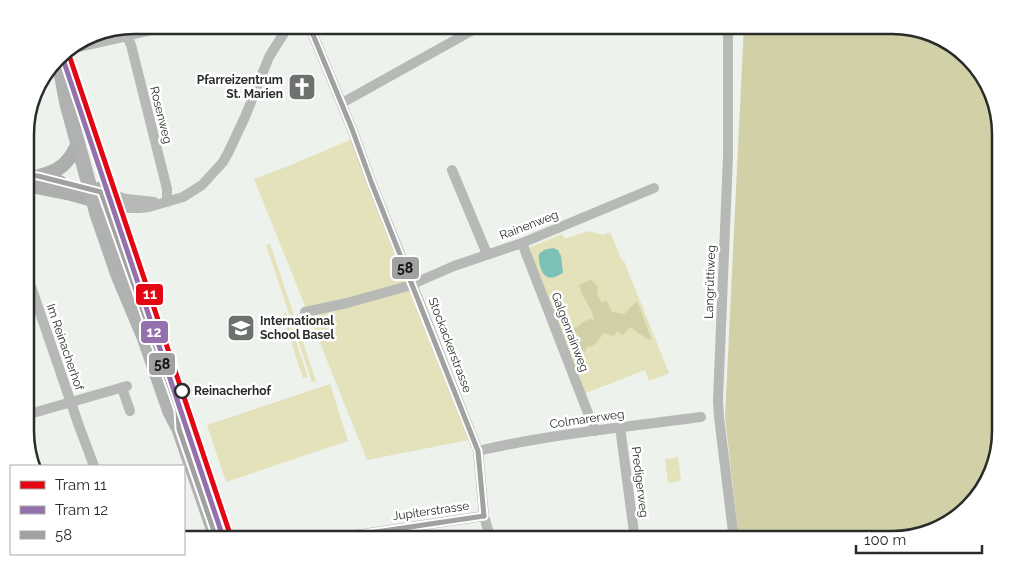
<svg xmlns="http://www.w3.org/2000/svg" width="1026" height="565" font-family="Raleway,sans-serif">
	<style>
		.green { fill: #e4e2ba }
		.forest { fill: #d2d0a6 }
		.water { fill: #7bc1b7 }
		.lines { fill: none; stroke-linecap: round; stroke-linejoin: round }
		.street { stroke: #b7b9b7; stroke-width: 10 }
		.secondary { stroke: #acafac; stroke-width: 14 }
		.primary { stroke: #afb2b0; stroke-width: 15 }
		.bus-1-casing { stroke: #fff; stroke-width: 9 }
		.bus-1 { stroke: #a1a1a1; stroke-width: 5 }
		.tram-1-casing { stroke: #fff; stroke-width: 9 }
		.tram-2-casing { stroke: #fff; stroke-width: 9 }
		.tram-1 { stroke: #e30613; stroke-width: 5 }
		.tram-2 { stroke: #9471ad; stroke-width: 5 }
		.stop-dot { fill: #fff; stroke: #292d29; stroke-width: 2.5 }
		.labels { text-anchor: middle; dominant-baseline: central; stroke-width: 5; stroke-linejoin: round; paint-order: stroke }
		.poi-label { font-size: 12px; font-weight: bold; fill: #292d29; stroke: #fff; text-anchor: end }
		.street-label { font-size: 12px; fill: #292d29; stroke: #fff }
		.stop-label { font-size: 12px; font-weight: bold; fill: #292d29; stroke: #fff; text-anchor: start }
		.rim { fill: none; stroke: #292d29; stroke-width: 2.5 }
		.line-badge { stroke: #fff; stroke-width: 2 }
		.badge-label { font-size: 14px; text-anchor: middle; font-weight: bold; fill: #fff }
		.pale-badge-label { font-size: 14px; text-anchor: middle; font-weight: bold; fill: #111 }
	</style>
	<rect width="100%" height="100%" fill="#edf2ed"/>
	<!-- green -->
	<g class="green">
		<polygon points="352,139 372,197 469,440 367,460 254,179 291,165"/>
		<polygon points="587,231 603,235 610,232 622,261 624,261 669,373 649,381 645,370 583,394 526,249 562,234 565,239"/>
		<polygon points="270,244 316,381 312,382 266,245"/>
		<polygon points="286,313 308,377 303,378 282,315"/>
		<polygon points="330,384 348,441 226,482 207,425"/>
		<polygon points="678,457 681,481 668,483 665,459"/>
	</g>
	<!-- forest -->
	<g class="forest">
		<polygon points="744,25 893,25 947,39 983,73 1001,126 1001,439 987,486 953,522 900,540 739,540 725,417"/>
		<path d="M591 279 598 287 597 295 602 302 607 301 612 312 624 314 637 301 652 340 647 339 630 327 623 335 617 331 614 336 604 333 594 345 587 347 585 352 582 351 575 355C564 344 552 313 551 298L557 296 559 300 561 313 569 330 579 326 583 322 590 319 594 320 592 312 583 296 579 285Z"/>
	</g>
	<!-- water -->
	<path class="water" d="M553 248 558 250 561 256 563 273C560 274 558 276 555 277 542 282 538 263 539 254L544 250Z"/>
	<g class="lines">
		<!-- street -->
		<g class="street">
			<polyline points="309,25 352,129 372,184 423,311 478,451 484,516 491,540"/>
			<polyline points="728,25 728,156 718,400 719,417 734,540"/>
			<polyline points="127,36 156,29 159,25"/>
			<polyline points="74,44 78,47 127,36 131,45 167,189 167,202"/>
			<polyline points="342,103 482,25"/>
			<polyline points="452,170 487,254"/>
			<polyline points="101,192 127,199 154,202"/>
			<polyline points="104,203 126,208 140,208 149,207 183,197 202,185 223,162 228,153 245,117 269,57 289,25"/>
			<polyline points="522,243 595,431"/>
			<polyline points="26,272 79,426 94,466"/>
			<polyline points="305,312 347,303 408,286 454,266 522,243 654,188"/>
			<polyline points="122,388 130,411"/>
			<polyline points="26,415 127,386"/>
			<polyline points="620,427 635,540"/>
			<path d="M478 451C551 434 626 427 701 417"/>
			<polyline points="322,540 484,516"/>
		</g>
		<!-- secondary -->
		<g class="secondary">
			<polyline points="26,175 60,182"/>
			<path d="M39 176C60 171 69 163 78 143"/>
			<polyline points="26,185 71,194 93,200"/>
		</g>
		<!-- primary -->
		<g class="primary">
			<polyline points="60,68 67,104 97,214 118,275 144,337 170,412 179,429 217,540"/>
			<polyline points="100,189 136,292"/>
		</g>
		<defs>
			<g id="bus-1">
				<polyline points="309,25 352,129 372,184 478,451 484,516"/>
				<polyline points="26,175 38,176 101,192 178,410 179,429 217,540"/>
				<polyline points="322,540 484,516"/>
			</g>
		</defs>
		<!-- bus-1 casing -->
		<use href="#bus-1" class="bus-1-casing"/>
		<!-- bus-1 -->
		<use href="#bus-1" class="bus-1"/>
		<defs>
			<polyline id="tram-1" points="67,49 232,540"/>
			<polyline id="tram-2" points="61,53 224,540"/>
		</defs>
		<!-- tram-1 casing -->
		<use href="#tram-1" class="tram-1-casing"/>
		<!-- tram-2 casing -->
		<use href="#tram-2" class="tram-2-casing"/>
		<!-- tram-1 -->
		<use href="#tram-1" class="tram-1"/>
		<!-- tram-2 -->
		<use href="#tram-2" class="tram-2"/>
	</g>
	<!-- icons -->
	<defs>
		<symbol id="church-square" viewBox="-11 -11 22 22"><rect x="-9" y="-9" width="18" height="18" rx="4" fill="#6e726e" stroke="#fff"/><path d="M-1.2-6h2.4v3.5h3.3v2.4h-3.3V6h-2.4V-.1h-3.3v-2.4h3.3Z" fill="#fff"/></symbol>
		<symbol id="school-square" viewBox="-11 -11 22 22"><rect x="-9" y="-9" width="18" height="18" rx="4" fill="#6e726e" stroke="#fff"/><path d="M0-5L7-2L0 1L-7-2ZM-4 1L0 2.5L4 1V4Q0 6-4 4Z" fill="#fff"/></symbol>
	</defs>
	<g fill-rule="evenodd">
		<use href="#church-square" x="286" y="71" width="32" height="32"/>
		<use href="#school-square" x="225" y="312" width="32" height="32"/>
	</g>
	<!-- markers -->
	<circle class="stop-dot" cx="182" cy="391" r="7"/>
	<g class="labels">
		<!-- poi labels -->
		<g class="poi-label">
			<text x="283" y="80">Pfarreizentrum<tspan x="283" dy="14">St. Marien</tspan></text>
			<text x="260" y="321" text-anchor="start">International<tspan x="260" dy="14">School Basel</tspan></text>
		</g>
		<!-- street labels -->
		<g class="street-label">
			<text transform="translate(161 115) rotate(76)">Rosenweg</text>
			<text transform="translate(529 225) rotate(-21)">Rainenweg</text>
			<text transform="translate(710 282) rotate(-88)">Langrüttiweg</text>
			<text transform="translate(570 332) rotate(69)">Galgenrainweg</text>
			<text transform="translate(450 345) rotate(69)">Stockackerstrasse</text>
			<text transform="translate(65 347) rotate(71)">Im Reinacherhof</text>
			<text transform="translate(587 419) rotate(-8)">Colmarerweg</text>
			<text transform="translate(640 482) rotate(83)">Predigerweg</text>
			<text transform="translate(431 511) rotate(-8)">Jupiterstrasse</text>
		</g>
		<!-- stop labels -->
		<g class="stop-label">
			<text x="194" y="391">Reinacherhof</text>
		</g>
	</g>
	<!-- crop -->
	<path d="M0 0H1026V565H0ZM134 34H892A100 100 0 0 1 992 134V431A100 100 0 0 1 892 531H134A100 100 0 0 1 34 431V134A100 100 0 0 1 134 34Z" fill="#fff" fill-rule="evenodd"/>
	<path class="rim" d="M134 34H892A100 100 0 0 1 992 134V431A100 100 0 0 1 892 531H134A100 100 0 0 1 34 431V134A100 100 0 0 1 134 34Z"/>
	<g class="line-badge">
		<rect x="391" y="256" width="29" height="24" rx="5" fill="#a1a1a1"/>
		<rect x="135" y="283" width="29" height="23" rx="5" fill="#e30613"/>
		<rect x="140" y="320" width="29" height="24" rx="5" fill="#9471ad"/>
		<rect x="148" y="352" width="28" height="24" rx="5" fill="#a1a1a1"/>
	</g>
	<g class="badge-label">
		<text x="150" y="299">11</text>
		<text x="154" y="337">12</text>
	</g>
	<g class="pale-badge-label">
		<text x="405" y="273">58</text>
		<text x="162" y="369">58</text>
	</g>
	<!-- legend -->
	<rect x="10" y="465" width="175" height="90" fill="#ffffff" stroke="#a9aba9"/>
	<rect x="20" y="481" width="25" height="8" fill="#e30613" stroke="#a9aba9"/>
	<text x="55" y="490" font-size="15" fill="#292d29">Tram 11</text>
	<rect x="20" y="506" width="25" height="8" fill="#9471ad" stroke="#a9aba9"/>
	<text x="55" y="515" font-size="15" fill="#292d29">Tram 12</text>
	<rect x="20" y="531" width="25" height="8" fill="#a1a1a1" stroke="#a9aba9"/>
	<text x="55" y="540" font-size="15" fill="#292d29">58</text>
	<!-- scale -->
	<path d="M856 545v8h126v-8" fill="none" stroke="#292d29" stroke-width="2.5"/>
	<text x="864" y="545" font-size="15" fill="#292d29" stroke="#ffffff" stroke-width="4" paint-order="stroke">100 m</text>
</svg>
